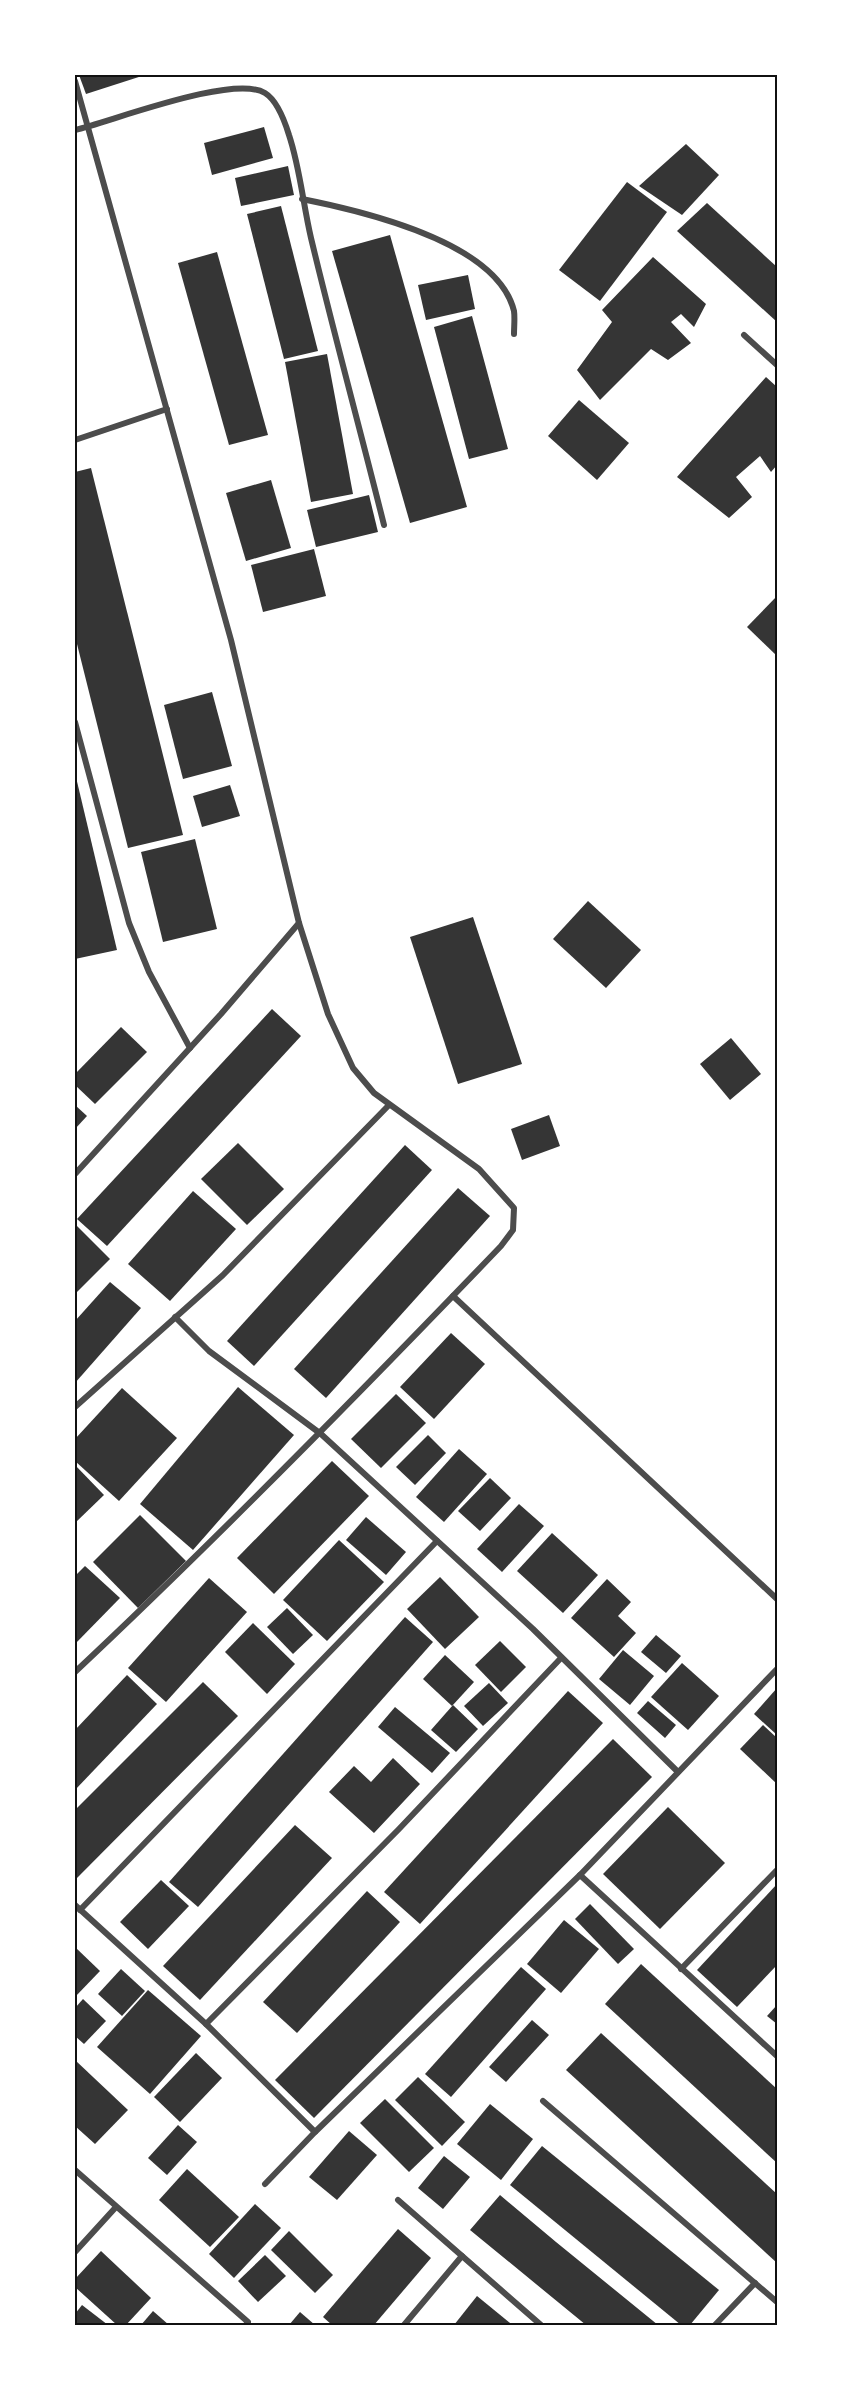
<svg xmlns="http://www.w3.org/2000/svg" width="852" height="2400" font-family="Roboto,sans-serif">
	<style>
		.building { fill: #353535 }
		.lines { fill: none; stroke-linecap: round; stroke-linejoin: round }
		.minor { stroke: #4c4c4c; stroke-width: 6 }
		.neatline { fill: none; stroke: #111; stroke-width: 2 }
	</style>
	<rect width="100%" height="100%" fill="#fff"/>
	<!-- building -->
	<g class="building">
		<polygon points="79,75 145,75 86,94"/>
		<polygon points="264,127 273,158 212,175 204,143"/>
		<polygon points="686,144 719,175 682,215 639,186"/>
		<polygon points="288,166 294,195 241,206 235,178"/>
		<polygon points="627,182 667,212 600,301 559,270"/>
		<polygon points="707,203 777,267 777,322 677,231"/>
		<polygon points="281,206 318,351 284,359 247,214"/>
		<polygon points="390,235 467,507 410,523 332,251"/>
		<polygon points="217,252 268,435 229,445 178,263"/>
		<polygon points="653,257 706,304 694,327 681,314 671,322 691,343 668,360 651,349 600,400 577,370 612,322 602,310"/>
		<polygon points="468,275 475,309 426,320 418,285"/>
		<polygon points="472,316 508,449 469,459 434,327"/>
		<polygon points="327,354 353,494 311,502 285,362"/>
		<polygon points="766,377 777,387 777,465 771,472 760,456 736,477 752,497 729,518 677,477"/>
		<polygon points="579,400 629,443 597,480 548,436"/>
		<polygon points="91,468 183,835 128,848 75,636 75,472"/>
		<polygon points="271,480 291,548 246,561 226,493"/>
		<polygon points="369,495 378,532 316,547 307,510"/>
		<polygon points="314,549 326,596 263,612 251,565"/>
		<polygon points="777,596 777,656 747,627"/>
		<polygon points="212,692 232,766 183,779 164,705"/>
		<polygon points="75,773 117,950 75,959"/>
		<polygon points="230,785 240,816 202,827 193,796"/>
		<polygon points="195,839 217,929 163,942 141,852"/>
		<polygon points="588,901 641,950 606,988 553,939"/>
		<polygon points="473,917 522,1064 458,1084 410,937"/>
		<polygon points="272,1009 301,1036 107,1246 77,1219"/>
		<polygon points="121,1027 147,1052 95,1104 75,1085 75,1074"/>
		<polygon points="731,1038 761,1074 730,1100 700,1064"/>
		<polygon points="75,1105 87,1116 75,1129"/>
		<polygon points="549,1115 560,1146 522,1160 511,1129"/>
		<polygon points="238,1143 284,1189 247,1225 201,1179"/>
		<polygon points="405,1145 432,1170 254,1366 227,1341"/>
		<polygon points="458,1188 490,1216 326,1398 294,1369"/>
		<polygon points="193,1191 236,1229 170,1301 128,1264"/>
		<polygon points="75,1224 110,1259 75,1294"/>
		<polygon points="110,1282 141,1308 75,1383 75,1321"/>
		<polygon points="451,1333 485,1364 434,1419 400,1387"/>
		<polygon points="238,1387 294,1435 193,1550 140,1504"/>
		<polygon points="122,1388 177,1438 119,1501 75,1461 75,1439"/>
		<polygon points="396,1394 426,1423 381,1468 351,1439"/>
		<polygon points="428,1435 446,1453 415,1485 396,1467"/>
		<polygon points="459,1449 487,1474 444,1522 416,1497"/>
		<polygon points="332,1461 369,1496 274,1594 237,1558"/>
		<polygon points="75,1465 104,1495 75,1523"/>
		<polygon points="490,1478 511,1498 480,1531 458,1511"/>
		<polygon points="519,1504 544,1526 502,1572 477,1549"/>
		<polygon points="140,1515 186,1561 138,1608 93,1562"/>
		<polygon points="366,1517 406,1552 386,1575 346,1540"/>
		<polygon points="552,1533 598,1575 563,1613 517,1571"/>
		<polygon points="339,1540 384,1582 327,1641 283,1600"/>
		<polygon points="85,1566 120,1598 75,1644 75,1576"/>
		<polygon points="440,1577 479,1617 445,1649 407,1609"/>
		<polygon points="209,1578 247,1612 166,1702 128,1668"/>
		<polygon points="607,1579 631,1602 618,1616 636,1633 614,1657 571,1618"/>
		<polygon points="287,1608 313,1635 293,1654 267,1627"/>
		<polygon points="405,1617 433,1642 198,1907 169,1882"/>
		<polygon points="253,1623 295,1664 267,1694 225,1652"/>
		<polygon points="656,1635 681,1656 666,1673 641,1652"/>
		<polygon points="500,1641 526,1667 501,1692 475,1665"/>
		<polygon points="623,1650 654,1676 630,1705 599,1679"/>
		<polygon points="445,1655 474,1682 452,1706 423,1679"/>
		<polygon points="682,1663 719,1696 688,1730 651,1697"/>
		<polygon points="127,1675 157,1704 75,1790 75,1730"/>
		<polygon points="203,1682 238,1716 75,1880 75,1810"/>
		<polygon points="489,1683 508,1703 483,1726 464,1706"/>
		<polygon points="777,1688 777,1735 754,1714"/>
		<polygon points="568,1691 603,1723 420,1924 384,1892"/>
		<polygon points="648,1701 676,1725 665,1738 637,1713"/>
		<polygon points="453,1705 478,1729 456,1752 431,1730"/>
		<polygon points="395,1707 450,1753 432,1773 378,1727"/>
		<polygon points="763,1725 777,1738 777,1784 740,1749"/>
		<polygon points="613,1739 652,1777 314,2118 275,2080"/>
		<polygon points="393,1758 420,1784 374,1833 329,1792 354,1766 371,1782"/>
		<polygon points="668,1807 725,1863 660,1929 603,1874"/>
		<polygon points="295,1825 332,1858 200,2000 163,1966"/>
		<polygon points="161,1880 189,1906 148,1949 120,1922"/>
		<polygon points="777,1884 777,1965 737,2007 697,1970"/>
		<polygon points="367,1891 400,1922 297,2033 263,2002"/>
		<polygon points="590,1904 634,1949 618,1964 575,1919"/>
		<polygon points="564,1920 599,1949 561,1993 527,1964"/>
		<polygon points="75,1947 100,1971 75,1997"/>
		<polygon points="641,1964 777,2089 777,2163 605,2004"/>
		<polygon points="521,1967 546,1989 451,2097 425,2074"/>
		<polygon points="121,1969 145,1991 122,2016 98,1994"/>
		<polygon points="148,1990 201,2036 150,2094 97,2047"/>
		<polygon points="83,1999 106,2021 84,2044 75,2036 75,2008"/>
		<polygon points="777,2005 777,2024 767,2016"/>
		<polygon points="532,2020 549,2035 506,2082 489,2067"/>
		<polygon points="601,2033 777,2194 777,2263 566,2070"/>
		<polygon points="196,2053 222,2078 180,2122 154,2097"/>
		<polygon points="75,2060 128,2110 95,2144 75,2126"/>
		<polygon points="418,2077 465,2122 442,2146 395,2100"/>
		<polygon points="385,2099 434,2148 409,2172 360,2123"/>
		<polygon points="490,2104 533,2139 501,2180 457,2144"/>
		<polygon points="178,2125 197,2142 167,2175 148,2158"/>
		<polygon points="349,2131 377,2155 337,2200 309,2177"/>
		<polygon points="542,2146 719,2290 690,2325 681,2325 510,2185"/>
		<polygon points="444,2156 470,2177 443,2209 418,2188"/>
		<polygon points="187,2169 239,2217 210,2247 159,2200"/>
		<polygon points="500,2195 556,2242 658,2325 586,2325 470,2230"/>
		<polygon points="255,2204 281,2228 234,2278 209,2254"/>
		<polygon points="398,2229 431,2258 374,2325 332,2325 323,2317"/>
		<polygon points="289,2231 333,2275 315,2293 271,2250"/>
		<polygon points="101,2251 151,2298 126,2325 117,2325 75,2287 75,2279"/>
		<polygon points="265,2255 286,2276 258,2302 238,2281"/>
		<polygon points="477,2296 510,2323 508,2325 454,2325"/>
		<polygon points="82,2305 108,2325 75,2325 75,2314"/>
		<polygon points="153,2311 169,2325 141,2325"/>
		<polygon points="300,2312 315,2325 289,2325"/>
	</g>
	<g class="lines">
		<!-- minor -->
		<g class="minor">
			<path d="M75 81 231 640 299 923 328 1014 353 1068 374 1093 479 1169 514 1208 513 1230 501 1246C362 1391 222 1534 75 1672"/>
			<path d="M75 130C113 121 233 74 265 93 278 101 285 122 289 135 300 168 303 204 311 238 334 334 360 429 384 525"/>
			<path d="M302 199C362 211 497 242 514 311 515 318 514 327 514 334"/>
			<polyline points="744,335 777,365"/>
			<polyline points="75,440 167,409"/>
			<polyline points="75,722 129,923 149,972 190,1048"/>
			<polyline points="75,1174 221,1014 299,923"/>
			<polyline points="453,1296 777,1599"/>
			<polyline points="175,1317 209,1351 321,1434 533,1629 678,1772"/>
			<polyline points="75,1407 223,1275 389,1105"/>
			<polyline points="580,1875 777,2056"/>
			<polyline points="75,1905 206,2024 315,2132"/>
			<polyline points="80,1910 437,1541"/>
			<polyline points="681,1969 777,1870"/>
			<polyline points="206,2024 399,1829 561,1658"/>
			<polyline points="543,2101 777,2302"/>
			<polyline points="75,2170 248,2322 246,2325"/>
			<polyline points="265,2184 315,2132 580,1875 777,1669"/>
			<polyline points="398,2200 541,2325"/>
			<polyline points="75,2252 116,2207"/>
			<polyline points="404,2325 462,2256"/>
			<polyline points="715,2325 755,2283"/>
		</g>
	</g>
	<!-- border -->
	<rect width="852" height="2400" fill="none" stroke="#ffffff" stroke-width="153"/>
	<rect x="76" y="76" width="700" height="2248" class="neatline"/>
</svg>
